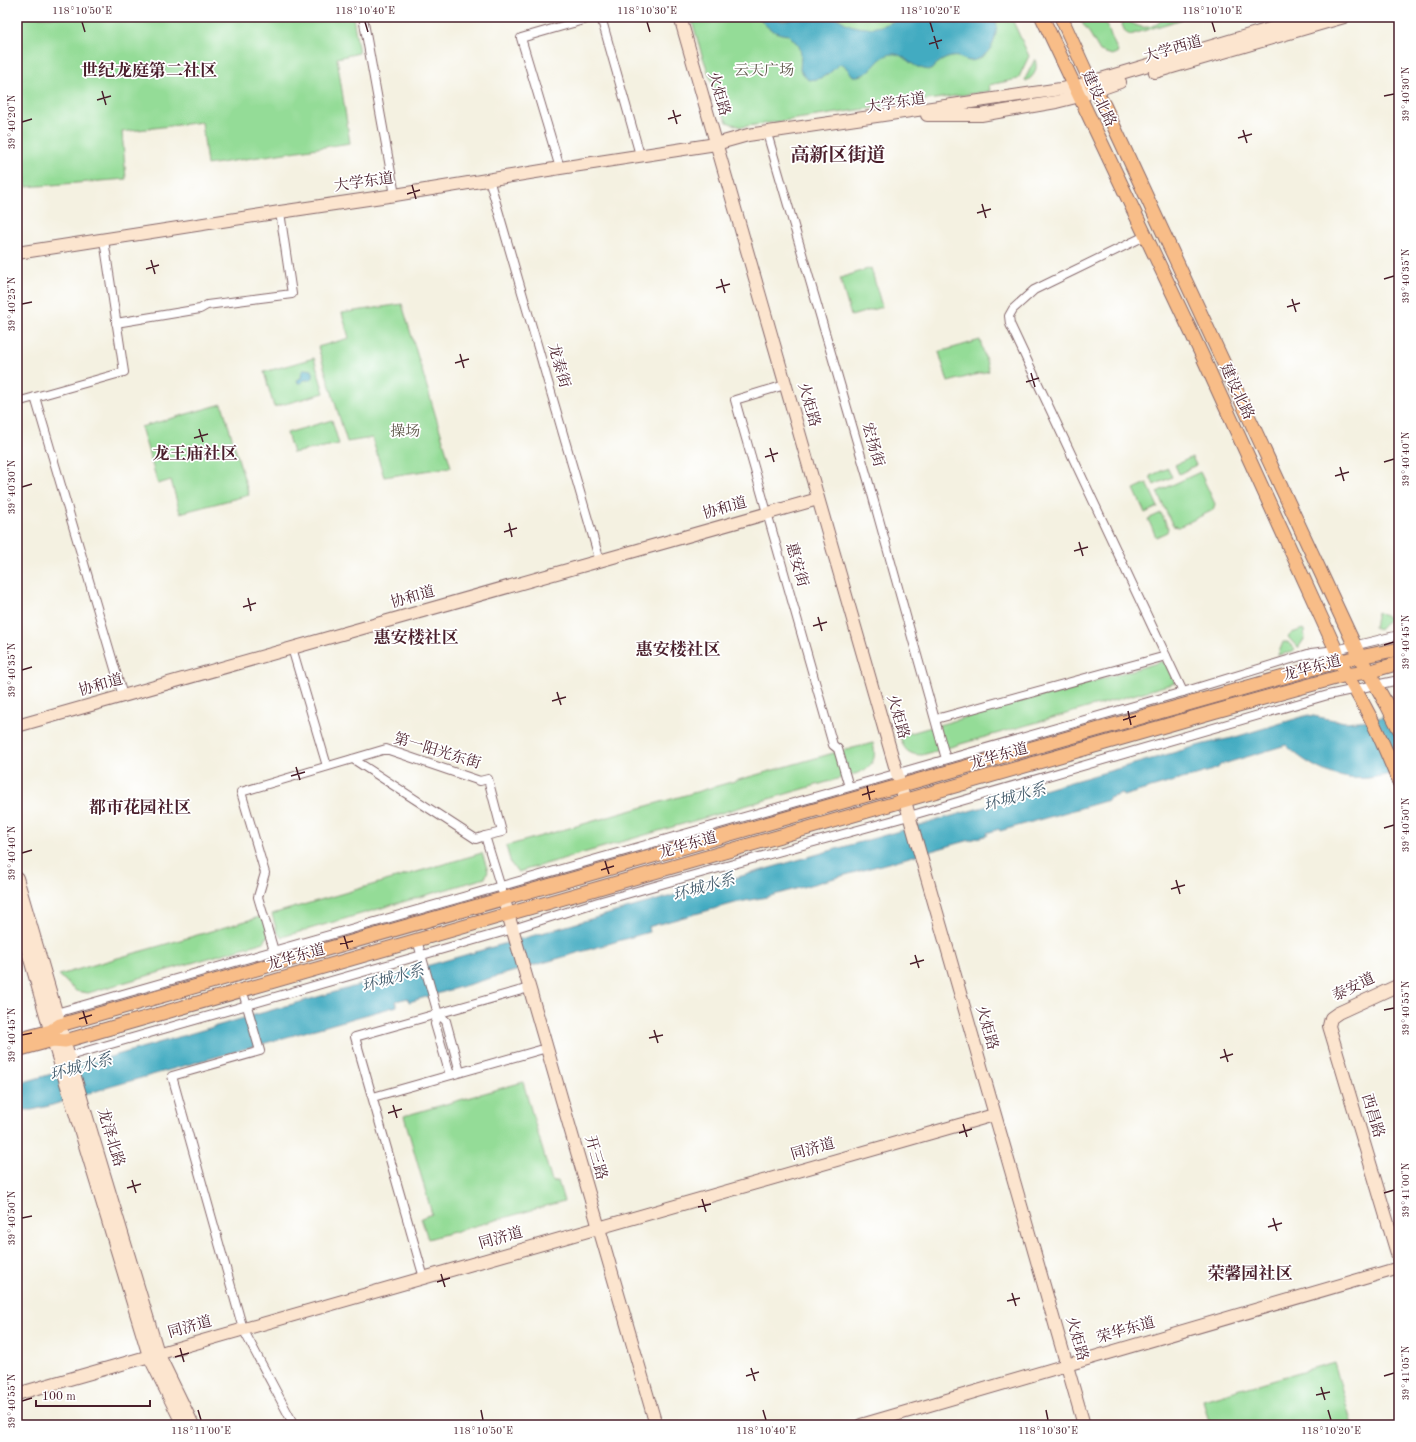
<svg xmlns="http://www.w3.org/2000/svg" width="1416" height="1442" font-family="'Old Standard TT','Noto Serif SC',serif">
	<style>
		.green { fill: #94dc97; stroke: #6f7e61 }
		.water { fill: #42abc1; stroke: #466576 }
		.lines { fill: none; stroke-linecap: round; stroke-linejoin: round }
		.street-casing { stroke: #86686b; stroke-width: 10 }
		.secondary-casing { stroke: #86686b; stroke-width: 14 }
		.primary-casing { stroke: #86686b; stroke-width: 15 }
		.street { stroke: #fff; stroke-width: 8 }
		.secondary { stroke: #fce5cf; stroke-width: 12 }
		.primary { stroke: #f8bd88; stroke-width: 13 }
		.ticks { fill: none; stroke: #4a1f2b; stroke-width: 1.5 }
		.labels { text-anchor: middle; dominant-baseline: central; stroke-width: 3.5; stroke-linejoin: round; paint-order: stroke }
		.street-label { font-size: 15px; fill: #4a1f2b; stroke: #fff }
		.park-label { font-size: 15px; fill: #60584b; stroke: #fff }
		.water-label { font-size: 16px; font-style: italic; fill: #465e6e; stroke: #fff }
		.quarter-label { font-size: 17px; font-weight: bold; fill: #4a1f2b; stroke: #fff }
		.district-label { font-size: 19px; font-weight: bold; fill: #4a1f2b; stroke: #fff }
		.neatline { fill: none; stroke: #4a1f2b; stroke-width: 1.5 }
		.ticks-label { font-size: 10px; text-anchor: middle; fill: #4a1f2b }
	</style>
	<rect width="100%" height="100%" fill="#fff"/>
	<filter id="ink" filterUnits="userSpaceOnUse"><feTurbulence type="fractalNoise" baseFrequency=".025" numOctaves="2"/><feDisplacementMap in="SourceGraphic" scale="8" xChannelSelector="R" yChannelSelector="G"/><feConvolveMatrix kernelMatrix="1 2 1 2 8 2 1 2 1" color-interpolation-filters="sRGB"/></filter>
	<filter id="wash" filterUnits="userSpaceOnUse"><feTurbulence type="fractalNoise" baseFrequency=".012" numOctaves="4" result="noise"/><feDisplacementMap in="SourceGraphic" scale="16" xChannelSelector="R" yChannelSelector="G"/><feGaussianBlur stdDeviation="0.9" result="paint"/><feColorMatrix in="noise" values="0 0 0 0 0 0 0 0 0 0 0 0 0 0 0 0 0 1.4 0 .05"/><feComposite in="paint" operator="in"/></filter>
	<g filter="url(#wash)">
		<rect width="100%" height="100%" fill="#f4f1e1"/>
		<!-- green -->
		<g class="green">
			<polygon points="17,17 353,17 359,53 337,58 350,143 207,165 202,122 122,132 126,179 26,187 24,148 17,149"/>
			<polygon points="691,17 1011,17 1029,56 1018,79 989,85 990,91 741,127 727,122 724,116 701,52"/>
			<polygon points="1078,17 1103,17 1118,52 1112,55 1100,51 1090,34"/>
			<path d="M1119 17H1125C1136 30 1154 31 1164 17H1189L1130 35 1125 32Z"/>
			<path d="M1035 59C1038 69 1035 76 1026 81L1025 79Z"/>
			<polygon points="871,268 882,307 851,316 840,278"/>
			<polygon points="402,304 451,467 384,477 372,438 347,442 318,347 349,338 342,313"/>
			<polygon points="980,340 989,371 948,382 939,352"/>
			<polygon points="314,358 324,393 274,407 264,372"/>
			<polygon points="222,404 249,495 180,513 171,480 158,484 141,427"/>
			<polygon points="332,420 339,444 293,453 287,433"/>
			<polygon points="1192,457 1196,465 1179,474 1175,465"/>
			<polygon points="1168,468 1172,477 1154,485 1150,476"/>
			<polygon points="1200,472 1215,504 1213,510 1179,527 1173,526 1157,492"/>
			<polygon points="1147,483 1158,507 1145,513 1134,489"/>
			<polygon points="1161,513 1168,528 1167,532 1156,537 1148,519"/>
			<polygon points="1377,612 1390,618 1379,630 1374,627"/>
			<polygon points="1303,629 1304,630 1305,638 1298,648 1288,637 1292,633"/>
			<polygon points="1283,642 1288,642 1295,650 1293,652 1278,655"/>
			<path d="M1164 661 1175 683 922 755C908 755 903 749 900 736Z"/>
			<path d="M873 743C877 759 873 766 858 773L518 872 511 864 506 846 837 752Z"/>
			<polygon points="482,853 488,871 485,878 282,937 277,932 272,914"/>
			<polygon points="263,916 268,935 264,942 88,993 76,991 59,975"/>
			<polygon points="523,1082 552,1182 558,1181 564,1201 428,1239 421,1218 432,1214 404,1116"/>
			<polygon points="1334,1362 1352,1425 1210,1425 1203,1400"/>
		</g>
		<!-- water -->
		<g class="water">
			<path d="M759 17H777L782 21 793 19 795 17C808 17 821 16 833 17 839 18 844 23 850 25 867 31 886 27 901 17H996C999 34 992 59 970 61 966 61 962 58 958 57 949 55 937 62 931 70 925 70 916 67 911 63 905 59 900 53 892 54 875 56 873 78 853 76L844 65 840 64 827 75 818 79 808 80 800 70 801 54 799 46 789 35C775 34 767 29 759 17Z"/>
			<path d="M306 369 312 370C314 374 314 378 310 380H304L301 383H298L297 380 301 378 302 371Z"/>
			<path d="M1399 712V772C1383 776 1366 780 1349 778 1326 775 1302 761 1286 745L1220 765 1218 768 1210 771 1123 796 1122 794 1109 798V800L1000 831 999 829 987 833 988 835 767 897 739 902 648 927 649 932 409 1002 408 998 396 1001 397 1006 109 1087 49 1106 32 1110H17V1084L237 1020 1204 744 1232 738 1308 715 1345 722 1369 720 1391 715Z"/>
		</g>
	</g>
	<g filter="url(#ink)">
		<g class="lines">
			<defs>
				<g id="street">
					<polyline points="363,17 395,195"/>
					<polyline points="572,17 573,23 594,17"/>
					<polyline points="601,17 640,155"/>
					<polyline points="769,140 868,480 946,759"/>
					<polyline points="560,168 521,38 573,23"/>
					<polyline points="489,179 600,561"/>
					<polyline points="1145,236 1034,290 1013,309 1009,316 1010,324 1183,692"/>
					<polyline points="116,323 200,309 207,305 292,294 280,212"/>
					<polyline points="785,385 735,400 833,745 838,749 849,787"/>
					<polyline points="35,397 124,372 104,240"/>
					<polyline points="17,402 35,397 123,696"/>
					<polyline points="292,648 327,766"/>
					<polyline points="936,719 1166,656"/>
					<polyline points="353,759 476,839 485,836"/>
					<polyline points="417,940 438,1014 435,1024 450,1075"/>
					<polyline points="274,951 258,897 265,873 241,792 386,749 480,781 488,779 502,832 485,836 502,891"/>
					<polyline points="242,989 260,1051 172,1076 243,1329 294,1425"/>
					<polyline points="56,1013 1183,692 1311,653 1336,650 1399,635"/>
					<polyline points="438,1014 446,1021 460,1072"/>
					<polyline points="69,1056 513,929 598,902 708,871 909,816 1328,695 1399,680"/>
					<polyline points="373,1097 547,1048"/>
					<polyline points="424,1278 355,1037 529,988"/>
				</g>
				<g id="secondary">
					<polyline points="680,17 1084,1425"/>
					<polyline points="1155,72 1344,17"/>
					<polyline points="927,115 981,115 1056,102 1080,96 1120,82"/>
					<polyline points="17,253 280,212 395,195 560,168 716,144 748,135 1074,87 1310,17"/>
					<polyline points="17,726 818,499"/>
					<polyline points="17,878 82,1101 158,1353 193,1425"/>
					<polyline points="504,900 656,1425"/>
					<polyline points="17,913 53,1040 149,1356 183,1425"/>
					<polyline points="1399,985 1338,1013 1331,1018 1329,1026 1399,1260"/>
					<polyline points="17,1394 994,1115"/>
					<polyline points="861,1425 1399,1268"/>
				</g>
				<g id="primary">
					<path d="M1042 17 1201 353 1336 650C1343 672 1356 690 1367 711 1379 733 1389 758 1399 782"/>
					<polyline points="1061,17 1091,83 1104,105 1360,657 1387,705 1399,729"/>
					<path d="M17 1040 51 1031 60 1025C487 904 913 781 1340 661L1399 649"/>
					<polyline points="17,1050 53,1040 65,1041 1213,712 1346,675 1368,672 1399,663"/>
				</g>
			</defs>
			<!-- street casing -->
			<use href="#street" class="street-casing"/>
			<!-- secondary casing -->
			<use href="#secondary" class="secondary-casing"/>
			<!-- primary casing -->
			<use href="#primary" class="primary-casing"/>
			<!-- street -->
			<use href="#street" class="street"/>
			<!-- secondary -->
			<use href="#secondary" class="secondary"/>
			<!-- primary -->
			<use href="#primary" class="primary"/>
		</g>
	</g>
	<!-- ticks -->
	<path class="ticks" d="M82 22 85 32M365 22 368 32M647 22 650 32M930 22 933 32M1212 22 1215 32M934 36 938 49M929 44 942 40M102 91 106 105M1384 96 1394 94M97 100 111 96M673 110 677 124M668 119 681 115M22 122 32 119M1243 130 1247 143M1238 138 1252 134M412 185 416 199M407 194 420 190M982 204 986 218M977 213 991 209M151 260 155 274M146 269 159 265M721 279 725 293M1384 279 1394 276M716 288 730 284M1292 299 1296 312M22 304 32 302M1287 307 1300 303M460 354 464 368M455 363 469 359M1031 373 1035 387M1026 382 1039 378M199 429 203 442M194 438 208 434M770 448 774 462M765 457 778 453M1384 462 1394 459M1340 467 1344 481M1335 476 1349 472M22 487 32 484M509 523 512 537M504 532 517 528M1079 542 1083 556M1074 551 1088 547M248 598 251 611M243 607 256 603M818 617 822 631M813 626 827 622M1384 645 1394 642M22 670 32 667M557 692 561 705M552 701 566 697M1128 711 1131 725M1123 720 1136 716M296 767 300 780M291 776 305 772M867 786 870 800M862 795 875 791M1384 828 1394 825M22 853 32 850M605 861 609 874M601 870 614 866M1176 880 1180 894M1171 889 1185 885M344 936 348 949M340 944 353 941M915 955 919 968M910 964 924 960M1384 1010 1394 1008M83 1011 87 1024M79 1019 92 1015M654 1030 658 1043M22 1035 32 1033M649 1038 663 1035M1224 1049 1228 1062M1220 1058 1233 1054M393 1105 397 1118M388 1113 402 1109M963 1124 967 1137M959 1133 972 1129M132 1180 136 1193M127 1188 141 1184M1384 1193 1394 1190M702 1199 706 1212M698 1207 711 1204M22 1218 32 1216M1273 1218 1277 1231M1268 1227 1282 1223M441 1274 445 1287M437 1282 450 1278M1012 1293 1016 1306M1007 1301 1020 1298M180 1348 184 1362M175 1357 189 1353M751 1368 755 1381M746 1376 759 1372M1384 1376 1394 1373M1321 1387 1325 1400M1316 1395 1330 1392M22 1401 32 1398M198 1410 201 1420M481 1410 483 1420M763 1410 766 1420M1046 1410 1048 1420M1328 1410 1331 1420"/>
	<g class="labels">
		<!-- street labels -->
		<g class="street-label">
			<text transform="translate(1173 50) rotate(-16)">大学西道</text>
			<text transform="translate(718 94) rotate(74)">火炬路</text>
			<text transform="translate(1098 99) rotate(65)">建设北路</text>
			<text transform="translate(896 104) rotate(-9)">大学东道</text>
			<text transform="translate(364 183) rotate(-8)">大学东道</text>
			<text transform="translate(558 366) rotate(74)">龙泰街</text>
			<text transform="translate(1236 392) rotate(65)">建设北路</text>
			<text transform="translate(808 405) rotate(74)">火炬路</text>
			<text transform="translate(872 445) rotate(74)">宏扬街</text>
			<text transform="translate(725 509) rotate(-16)">协和道</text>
			<text transform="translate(796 565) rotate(74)">惠安街</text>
			<text transform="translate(413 598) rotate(-16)">协和道</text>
			<text transform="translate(1312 669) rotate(-15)">龙华东道</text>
			<text transform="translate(101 686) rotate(-16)">协和道</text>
			<text transform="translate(897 717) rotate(74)">火炬路</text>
			<text transform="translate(437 752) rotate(17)">第一阳光东街</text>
			<text transform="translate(999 757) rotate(-16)">龙华东道</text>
			<text transform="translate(688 846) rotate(-16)">龙华东道</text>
			<text transform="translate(296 958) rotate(-16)">龙华东道</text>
			<text transform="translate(1354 988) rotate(-26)">泰安道</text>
			<text transform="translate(986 1028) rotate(74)">火炬路</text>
			<text transform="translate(1372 1116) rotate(73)">西昌路</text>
			<text transform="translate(110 1138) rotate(73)">龙泽北路</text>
			<text transform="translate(813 1150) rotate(-16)">同济道</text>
			<text transform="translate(595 1158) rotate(74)">开三路</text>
			<text transform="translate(501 1239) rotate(-16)">同济道</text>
			<text transform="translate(190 1328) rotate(-16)">同济道</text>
			<text transform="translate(1126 1331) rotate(-16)">荣华东道</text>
			<text transform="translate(1076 1339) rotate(74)">火炬路</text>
		</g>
		<!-- park labels -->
		<g class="park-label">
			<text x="764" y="71">云天广场</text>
			<text x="405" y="432">操场</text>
		</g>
		<!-- water labels -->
		<g class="water-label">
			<text transform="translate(1015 798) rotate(-16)">环城水系</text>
			<text transform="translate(704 888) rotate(-16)">环城水系</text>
			<text transform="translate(393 979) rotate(-16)">环城水系</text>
			<text transform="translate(81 1068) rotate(-15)">环城水系</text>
		</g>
		<!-- quarter labels -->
		<g class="quarter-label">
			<text x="149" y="71">世纪龙庭第二社区</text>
			<text x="195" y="454">龙王庙社区</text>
			<text x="416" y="638">惠安楼社区</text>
			<text x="678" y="650">惠安楼社区</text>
			<text x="140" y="808">都市花园社区</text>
			<text x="1250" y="1274">荣馨园社区</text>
		</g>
		<!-- district labels -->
		<g class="district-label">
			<text x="838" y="156">高新区街道</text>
		</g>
	</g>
	<!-- margin -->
	<rect width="1416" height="1442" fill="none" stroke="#fff" stroke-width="44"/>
	<!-- scale -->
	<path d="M36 1400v6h114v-6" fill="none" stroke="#4a1f2b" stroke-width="2"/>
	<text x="42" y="1400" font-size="12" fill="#4a1f2b" stroke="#ffffff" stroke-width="3" paint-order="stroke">100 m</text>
	<rect x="22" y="22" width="1372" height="1398" class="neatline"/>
	<g class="ticks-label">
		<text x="82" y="14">118°10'50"E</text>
		<text x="365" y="14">118°10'40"E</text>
		<text x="647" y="14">118°10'30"E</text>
		<text x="930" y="14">118°10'20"E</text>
		<text x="1212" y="14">118°10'10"E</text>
		<text transform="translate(1405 94) rotate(-90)" y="4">39°40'30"N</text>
		<text transform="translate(11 122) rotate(-90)" y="4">39°40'20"N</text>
		<text transform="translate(1405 276) rotate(-90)" y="4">39°40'35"N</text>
		<text transform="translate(11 304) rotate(-90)" y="4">39°40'25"N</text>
		<text transform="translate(1405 459) rotate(-90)" y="4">39°40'40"N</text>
		<text transform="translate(11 487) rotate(-90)" y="4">39°40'30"N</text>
		<text transform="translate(1405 642) rotate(-90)" y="4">39°40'45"N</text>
		<text transform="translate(11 670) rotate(-90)" y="4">39°40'35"N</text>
		<text transform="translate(1405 825) rotate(-90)" y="4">39°40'50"N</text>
		<text transform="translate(11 853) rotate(-90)" y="4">39°40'40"N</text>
		<text transform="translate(1405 1008) rotate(-90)" y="4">39°40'55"N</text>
		<text transform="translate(11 1035) rotate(-90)" y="4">39°40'45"N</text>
		<text transform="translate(1405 1190) rotate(-90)" y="4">39°41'00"N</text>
		<text transform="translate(11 1218) rotate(-90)" y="4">39°40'50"N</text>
		<text transform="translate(1405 1373) rotate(-90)" y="4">39°41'05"N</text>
		<text transform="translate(11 1401) rotate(-90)" y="4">39°40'55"N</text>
		<text x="201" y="1434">118°11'00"E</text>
		<text x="483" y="1434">118°10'50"E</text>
		<text x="766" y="1434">118°10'40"E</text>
		<text x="1048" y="1434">118°10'30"E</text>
		<text x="1331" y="1434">118°10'20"E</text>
	</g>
</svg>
